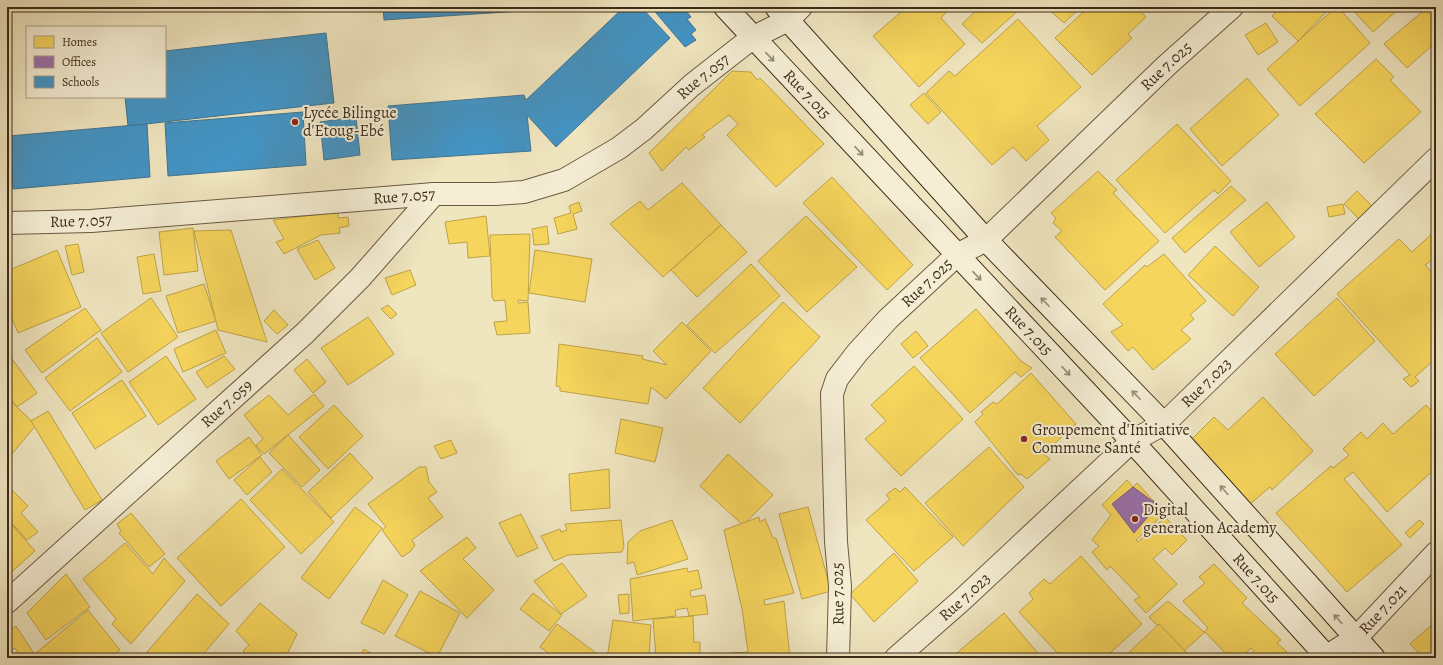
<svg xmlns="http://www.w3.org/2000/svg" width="1443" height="665" font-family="Alegreya,serif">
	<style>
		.homes { fill: #f6d55c; stroke: #bea248 }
		.offices { fill: #9970ab; stroke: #7d5b7f }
		.schools { fill: #4393c3; stroke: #417490 }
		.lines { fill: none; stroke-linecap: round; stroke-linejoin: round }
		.street-casing { stroke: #6a5a42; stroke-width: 24 }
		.secondary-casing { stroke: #3d2b19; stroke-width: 24 }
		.street { stroke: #f5eed5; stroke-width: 22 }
		.secondary { stroke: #f5eed5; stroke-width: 22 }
		.oneway { stroke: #998c77 }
		.poi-dot { fill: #8f2418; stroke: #f5eed5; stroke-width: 1.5 }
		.labels { text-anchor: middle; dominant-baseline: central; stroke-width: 4; stroke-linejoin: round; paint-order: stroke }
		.street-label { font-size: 16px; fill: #3d2b19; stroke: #f5eed5 }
		.poi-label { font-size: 16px; fill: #3d2b19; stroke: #f5eed5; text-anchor: start }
	</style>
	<rect width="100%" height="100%" fill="#efe5bf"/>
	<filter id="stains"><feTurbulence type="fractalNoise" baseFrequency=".005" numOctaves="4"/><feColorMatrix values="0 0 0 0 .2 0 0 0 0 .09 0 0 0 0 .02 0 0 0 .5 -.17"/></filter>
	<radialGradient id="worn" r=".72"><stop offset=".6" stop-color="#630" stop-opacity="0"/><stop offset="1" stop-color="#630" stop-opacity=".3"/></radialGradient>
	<!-- homes -->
	<g class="homes">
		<polygon points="907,7 951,7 941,18 965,44 919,87 873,36"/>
		<polygon points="980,7 1017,7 1020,9 982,43 962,24"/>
		<polygon points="1046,7 1081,7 1064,23"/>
		<polygon points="1089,7 1136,7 1146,17 1128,34 1132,38 1092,75 1055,38"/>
		<polygon points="1281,7 1331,7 1298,41 1272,16"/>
		<polygon points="1336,7 1338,7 1370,43 1300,106 1267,69"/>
		<polygon points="1350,7 1401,7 1373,32"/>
		<polygon points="1428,7 1436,7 1436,42 1407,68 1384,44"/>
		<polygon points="1018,19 1081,87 1037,126 1049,140 1026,161 1013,147 992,165 926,93 949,71 955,76"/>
		<polygon points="1266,23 1278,42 1258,55 1245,35"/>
		<polygon points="1376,59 1394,77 1390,80 1421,112 1364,163 1315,114"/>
		<polygon points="732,71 751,72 757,80 760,78 824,144 776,187 727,135 738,124 729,115 702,135 705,137 689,150 686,147 662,171 649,153"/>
		<polygon points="1247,78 1279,115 1222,166 1190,129"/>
		<polygon points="924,93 941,112 928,124 910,105"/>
		<polygon points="1177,124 1231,181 1218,194 1214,190 1165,233 1116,180"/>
		<polygon points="1098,171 1117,190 1113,193 1159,241 1105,290 1055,237 1062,231 1053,223 1056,218 1051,213"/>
		<polygon points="832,177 913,265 887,290 803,203"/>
		<polygon points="682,183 721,225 663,277 610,224 640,201 648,210"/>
		<polygon points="1231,186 1246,200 1185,253 1172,238"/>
		<polygon points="1357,191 1374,208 1361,221 1344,204"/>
		<polygon points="579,202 582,211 573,214 577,229 558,234 554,218 571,213 569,206"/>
		<polygon points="1267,202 1295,237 1259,267 1230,232"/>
		<polygon points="1343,204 1345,214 1329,217 1327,207"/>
		<polygon points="338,212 338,218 348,217 349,226 339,228 340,233 321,235 284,254 276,242 284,239 273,220"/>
		<polygon points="486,216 490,256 468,258 467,242 449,244 445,222"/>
		<polygon points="806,216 857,267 807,312 758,261"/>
		<polygon points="721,225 747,252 697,297 671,270"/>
		<polygon points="547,226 549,244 534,245 532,229"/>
		<polygon points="193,228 198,271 164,275 159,232"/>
		<polygon points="231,230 267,342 218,330 194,231"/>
		<polygon points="1436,230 1436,266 1431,261 1425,265 1436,277 1436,358 1415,377 1419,381 1411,387 1403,379 1410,375 1337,294 1399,239 1412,252"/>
		<polygon points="530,234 528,301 518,300 518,303 528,302 530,333 497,335 494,322 507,321 505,300 494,301 492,297 490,235"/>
		<polygon points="318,240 335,268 315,280 297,249"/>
		<polygon points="78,244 84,272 72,275 65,246"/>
		<polygon points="1215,246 1259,287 1233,316 1188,275"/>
		<polygon points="57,250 81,307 18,333 7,307 7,271"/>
		<polygon points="535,250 592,259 585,302 529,293"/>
		<polygon points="154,254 161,291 143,294 137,257"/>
		<polygon points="1164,254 1206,301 1190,315 1194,319 1181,330 1191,339 1153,370 1133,347 1128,351 1111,332 1123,325 1103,304 1145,265 1147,267"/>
		<polygon points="751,264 780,296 715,353 687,325"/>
		<polygon points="410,270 416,285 392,295 385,278"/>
		<polygon points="204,284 216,321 178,333 166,296"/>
		<polygon points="151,298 178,337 128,372 101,333"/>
		<polygon points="1337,298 1375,341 1314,396 1275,354"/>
		<polygon points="783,302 820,337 740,423 703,388"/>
		<polygon points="388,305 397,314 391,319 381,309"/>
		<polygon points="85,308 101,330 42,373 25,350"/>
		<polygon points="976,309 1021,361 1032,368 1021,377 1015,372 970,413 920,358"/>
		<polygon points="274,310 288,325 277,334 264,321"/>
		<polygon points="368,317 394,354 348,385 321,348"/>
		<polygon points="682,322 711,351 666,399 651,387 648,404 560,391 560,387 556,386 559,344 643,356 642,359 667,365 653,351"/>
		<polygon points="216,330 226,353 183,372 174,349"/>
		<polygon points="916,331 928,346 913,358 901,344"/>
		<polygon points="97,338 122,372 70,411 45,378"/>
		<polygon points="7,352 37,393 17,407 7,394"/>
		<polygon points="166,356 196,399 158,425 129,382"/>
		<polygon points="224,356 235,369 207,388 196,372"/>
		<polygon points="307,359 326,382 313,393 294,370"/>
		<polygon points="914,366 963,419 901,476 865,439 886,421 871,405"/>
		<polygon points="1031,373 1076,424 1043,454 1050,459 1027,479 1021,474 1018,475 975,422 983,414 981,412 993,402 997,404"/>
		<polygon points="122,380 146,416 95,449 72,413"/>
		<polygon points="314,394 324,406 264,454 256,445 263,439 244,415 269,395 288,415"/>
		<polygon points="1263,397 1313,451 1272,490 1270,487 1249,505 1191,440 1214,417 1228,430"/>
		<polygon points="7,398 36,425 7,460"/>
		<polygon points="334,405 363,436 328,469 299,437"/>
		<polygon points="1426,405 1436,416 1436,468 1387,512 1353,472 1344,479 1402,545 1347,592 1276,513 1331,466 1333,468 1349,455 1343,449 1361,432 1367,439 1383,423 1393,434"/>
		<polygon points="48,411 102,500 85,510 31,421"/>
		<polygon points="621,419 663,428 655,462 615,453"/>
		<polygon points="288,435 320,470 302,487 269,453"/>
		<polygon points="249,437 262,455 229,479 216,461"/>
		<polygon points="451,440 457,453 441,459 434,446"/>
		<polygon points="989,447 1024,487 963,546 925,503"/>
		<polygon points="350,453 373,478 331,518 308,492"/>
		<polygon points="728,454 773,495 743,525 700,486"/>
		<polygon points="260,457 272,472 247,495 234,480"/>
		<polygon points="419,467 426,467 429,482 437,492 428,498 443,517 412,540 415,545 411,551 402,557 382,530 386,527 368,504"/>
		<polygon points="282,469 334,522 301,554 250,500"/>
		<polygon points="609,469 610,508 571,511 569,474"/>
		<polygon points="1127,480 1133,487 1137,483 1165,513 1136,540 1138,542 1165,517 1187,540 1172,555 1165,548 1153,559 1177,584 1146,613 1134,600 1140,597 1110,566 1107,570 1092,552 1099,546 1092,540 1111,515 1102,505"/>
		<polygon points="7,485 28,506 21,513 38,532 27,540 7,518"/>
		<polygon points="905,487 953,537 914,571 866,520 890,499 886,495 895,488 900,492"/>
		<polygon points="241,499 285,547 221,606 177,558"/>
		<polygon points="355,507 382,528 329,599 301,578"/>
		<polygon points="808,507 831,591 802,599 779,514"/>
		<polygon points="131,513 165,554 149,567 119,533 121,531 117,524"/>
		<polygon points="521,514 538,548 517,557 499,523"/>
		<polygon points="759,517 760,522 765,519 773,538 776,538 794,593 764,600 765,605 784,601 790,658 731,658 731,653 748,652 742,609 724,530"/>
		<polygon points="7,519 35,551 7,576"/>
		<polygon points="621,520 624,547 622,552 568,555 554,561 541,536 560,529 561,532 567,530 565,524"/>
		<polygon points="672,520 688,559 637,575 634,562 627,564 628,542 640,531"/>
		<polygon points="1419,520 1424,524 1410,538 1405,533"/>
		<polygon points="467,537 476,548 463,559 494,590 467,618 420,571"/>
		<polygon points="125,543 153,574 164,558 185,581 131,644 112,624 116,619 83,579"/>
		<polygon points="894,553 918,581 874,622 850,594"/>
		<polygon points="1081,556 1142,624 1110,653 1114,658 1062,658 1019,612 1033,599 1029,593 1044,579 1050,584"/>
		<polygon points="562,563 587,596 561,614 534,581"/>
		<polygon points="1214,564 1247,598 1242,603 1281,640 1277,643 1287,652 1281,658 1247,658 1254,651 1251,648 1240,658 1230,658 1205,632 1183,652 1149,617 1168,601 1204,632 1208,628 1183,601 1205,583 1199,577"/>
		<polygon points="687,568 688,572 698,570 702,588 690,591 691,597 705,595 708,614 689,616 687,608 675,610 676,616 633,621 630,579"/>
		<polygon points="66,574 90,607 46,640 27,613"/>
		<polygon points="383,580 408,595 384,634 361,623"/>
		<polygon points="420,591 460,613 437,657 395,636"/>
		<polygon points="533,593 562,615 549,631 520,609"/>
		<polygon points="197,594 229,624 200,658 142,658"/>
		<polygon points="629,594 629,613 620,614 618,595"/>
		<polygon points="260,603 297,634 285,658 251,658 243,651 249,645 236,631"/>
		<polygon points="88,610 120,650 110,658 41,658 37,652"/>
		<polygon points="1004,613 1042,658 951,658"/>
		<polygon points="693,616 694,642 700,642 700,658 656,658 653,619"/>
		<polygon points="613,620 651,625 649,658 607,658"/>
		<polygon points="1436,621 1436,658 1424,658 1410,644"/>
		<polygon points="557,624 596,653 593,658 555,658 540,647"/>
		<polygon points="1159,624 1192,658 1126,658 1125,656"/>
		<polygon points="16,626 37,658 21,658 15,648 7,653 7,632"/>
		<polygon points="364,649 379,658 358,658"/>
	</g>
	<!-- offices -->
	<polygon class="offices" points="1133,487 1158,505 1134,533 1112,504"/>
	<!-- schools -->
	<g class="schools">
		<polygon points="383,7 520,7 521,11 384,20"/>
		<polygon points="624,7 641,7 670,38 556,147 527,115 531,151 392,160 388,106 524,95 526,100"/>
		<polygon points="651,7 683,7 691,17 687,19 696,30 691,34 696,40 685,47"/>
		<polygon points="326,33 334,103 128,126 125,97 165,97 165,51"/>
		<polygon points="303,112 306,165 168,176 165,123"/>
		<polygon points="356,117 360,155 324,160 320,122"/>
		<polygon points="147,124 150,177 13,189 9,136"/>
		<polygon points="7,164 10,164 11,200 7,200"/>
	</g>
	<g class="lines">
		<defs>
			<g id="street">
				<path id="s1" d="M7 223 91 221 434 194H495L524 192 564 180 619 148 644 129 692 85 752 38 788 20 801 7"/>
				<path id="s2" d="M7 602 305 333 360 278 434 194"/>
				<path id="s3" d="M838 658 840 586 836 542 832 394 837 379 857 353 888 319 957 255 986 240 1166 66 1232 7"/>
				<path id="s4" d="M896 658 962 600 1132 441 1164 424 1436 159"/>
				<path id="s5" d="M1324 658 1356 638 1436 553"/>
			</g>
			<g id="secondary">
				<path id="s6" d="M725 7 1132 441 1328 658"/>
				<polyline points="776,7 986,240 1164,424 1374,658"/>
			</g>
		</defs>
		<!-- street casing -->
		<use href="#street" class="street-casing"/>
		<!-- secondary casing -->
		<use href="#secondary" class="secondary-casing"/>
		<!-- street -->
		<use href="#street" class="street"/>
		<!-- secondary -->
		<use href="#secondary" class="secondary"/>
	</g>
	<!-- one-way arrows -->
	<defs><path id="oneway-shaft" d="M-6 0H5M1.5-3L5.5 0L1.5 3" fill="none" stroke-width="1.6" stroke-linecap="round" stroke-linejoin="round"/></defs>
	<g class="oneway">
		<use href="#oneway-shaft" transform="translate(770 57) rotate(47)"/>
		<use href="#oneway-shaft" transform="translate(859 151) rotate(47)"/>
		<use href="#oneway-shaft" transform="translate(977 276) rotate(47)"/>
		<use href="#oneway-shaft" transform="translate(1045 302) rotate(-134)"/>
		<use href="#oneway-shaft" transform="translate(1066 371) rotate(47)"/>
		<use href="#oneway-shaft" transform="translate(1136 395) rotate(-134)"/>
		<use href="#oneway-shaft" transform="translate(1224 490) rotate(-132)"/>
		<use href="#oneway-shaft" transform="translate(1338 619) rotate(-132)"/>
	</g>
	<!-- markers -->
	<g class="poi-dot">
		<circle cx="295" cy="122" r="4"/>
		<circle cx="1024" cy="439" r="4"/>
		<circle cx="1135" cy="519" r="4"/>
	</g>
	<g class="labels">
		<!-- street labels -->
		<g class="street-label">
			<text stroke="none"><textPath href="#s3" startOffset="736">Rue 7.025</textPath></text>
			<text stroke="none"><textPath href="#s1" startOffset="734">Rue 7.057</textPath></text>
			<text stroke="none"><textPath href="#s6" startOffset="120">Rue 7.015</textPath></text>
			<text stroke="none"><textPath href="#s1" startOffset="398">Rue 7.057</textPath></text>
			<text stroke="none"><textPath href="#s1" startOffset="74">Rue 7.057</textPath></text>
			<text stroke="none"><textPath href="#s3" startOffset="412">Rue 7.025</textPath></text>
			<text stroke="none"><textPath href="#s6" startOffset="444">Rue 7.015</textPath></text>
			<text stroke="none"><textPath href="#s4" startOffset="416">Rue 7.023</textPath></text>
			<text stroke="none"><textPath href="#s2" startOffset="296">Rue 7.059</textPath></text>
			<text stroke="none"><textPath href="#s6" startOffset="780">Rue 7.015</textPath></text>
			<text transform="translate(838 594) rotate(-91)">Rue 7.025</text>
			<text stroke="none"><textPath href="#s4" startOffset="92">Rue 7.023</textPath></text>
			<text stroke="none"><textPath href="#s5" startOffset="77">Rue 7.021</textPath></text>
		</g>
		<!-- poi labels -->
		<g class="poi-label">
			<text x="303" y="113">Lycée Bilingue<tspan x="303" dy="18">d'Etoug-Ebé</tspan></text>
			<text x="1032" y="430">Groupement d'Initiative<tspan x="1032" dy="18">Commune Santé</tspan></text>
			<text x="1143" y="510">Digital<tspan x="1143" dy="18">generation Academy</tspan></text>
		</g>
	</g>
	<!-- margin -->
	<rect width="1443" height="665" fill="none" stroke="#efe5bf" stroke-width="24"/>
	<rect x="8" y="8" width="1427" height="649" fill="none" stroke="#3d2b19" stroke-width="2"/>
	<rect x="12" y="12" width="1419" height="641" fill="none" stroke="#3d2b19"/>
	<!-- legend -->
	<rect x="26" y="26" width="140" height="72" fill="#f5eed5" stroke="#aba08a"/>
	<rect x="34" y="36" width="20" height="12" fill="#f6d55c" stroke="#aba08a"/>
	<text x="62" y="46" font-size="12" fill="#3d2b19">Homes</text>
	<rect x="34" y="56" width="20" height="12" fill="#9970ab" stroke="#aba08a"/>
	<text x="62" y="66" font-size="12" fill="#3d2b19">Offices</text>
	<rect x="34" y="76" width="20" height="12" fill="#4393c3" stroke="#aba08a"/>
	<text x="62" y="86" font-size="12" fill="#3d2b19">Schools</text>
	<rect width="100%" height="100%" filter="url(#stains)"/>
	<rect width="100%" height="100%" fill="url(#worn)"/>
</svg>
